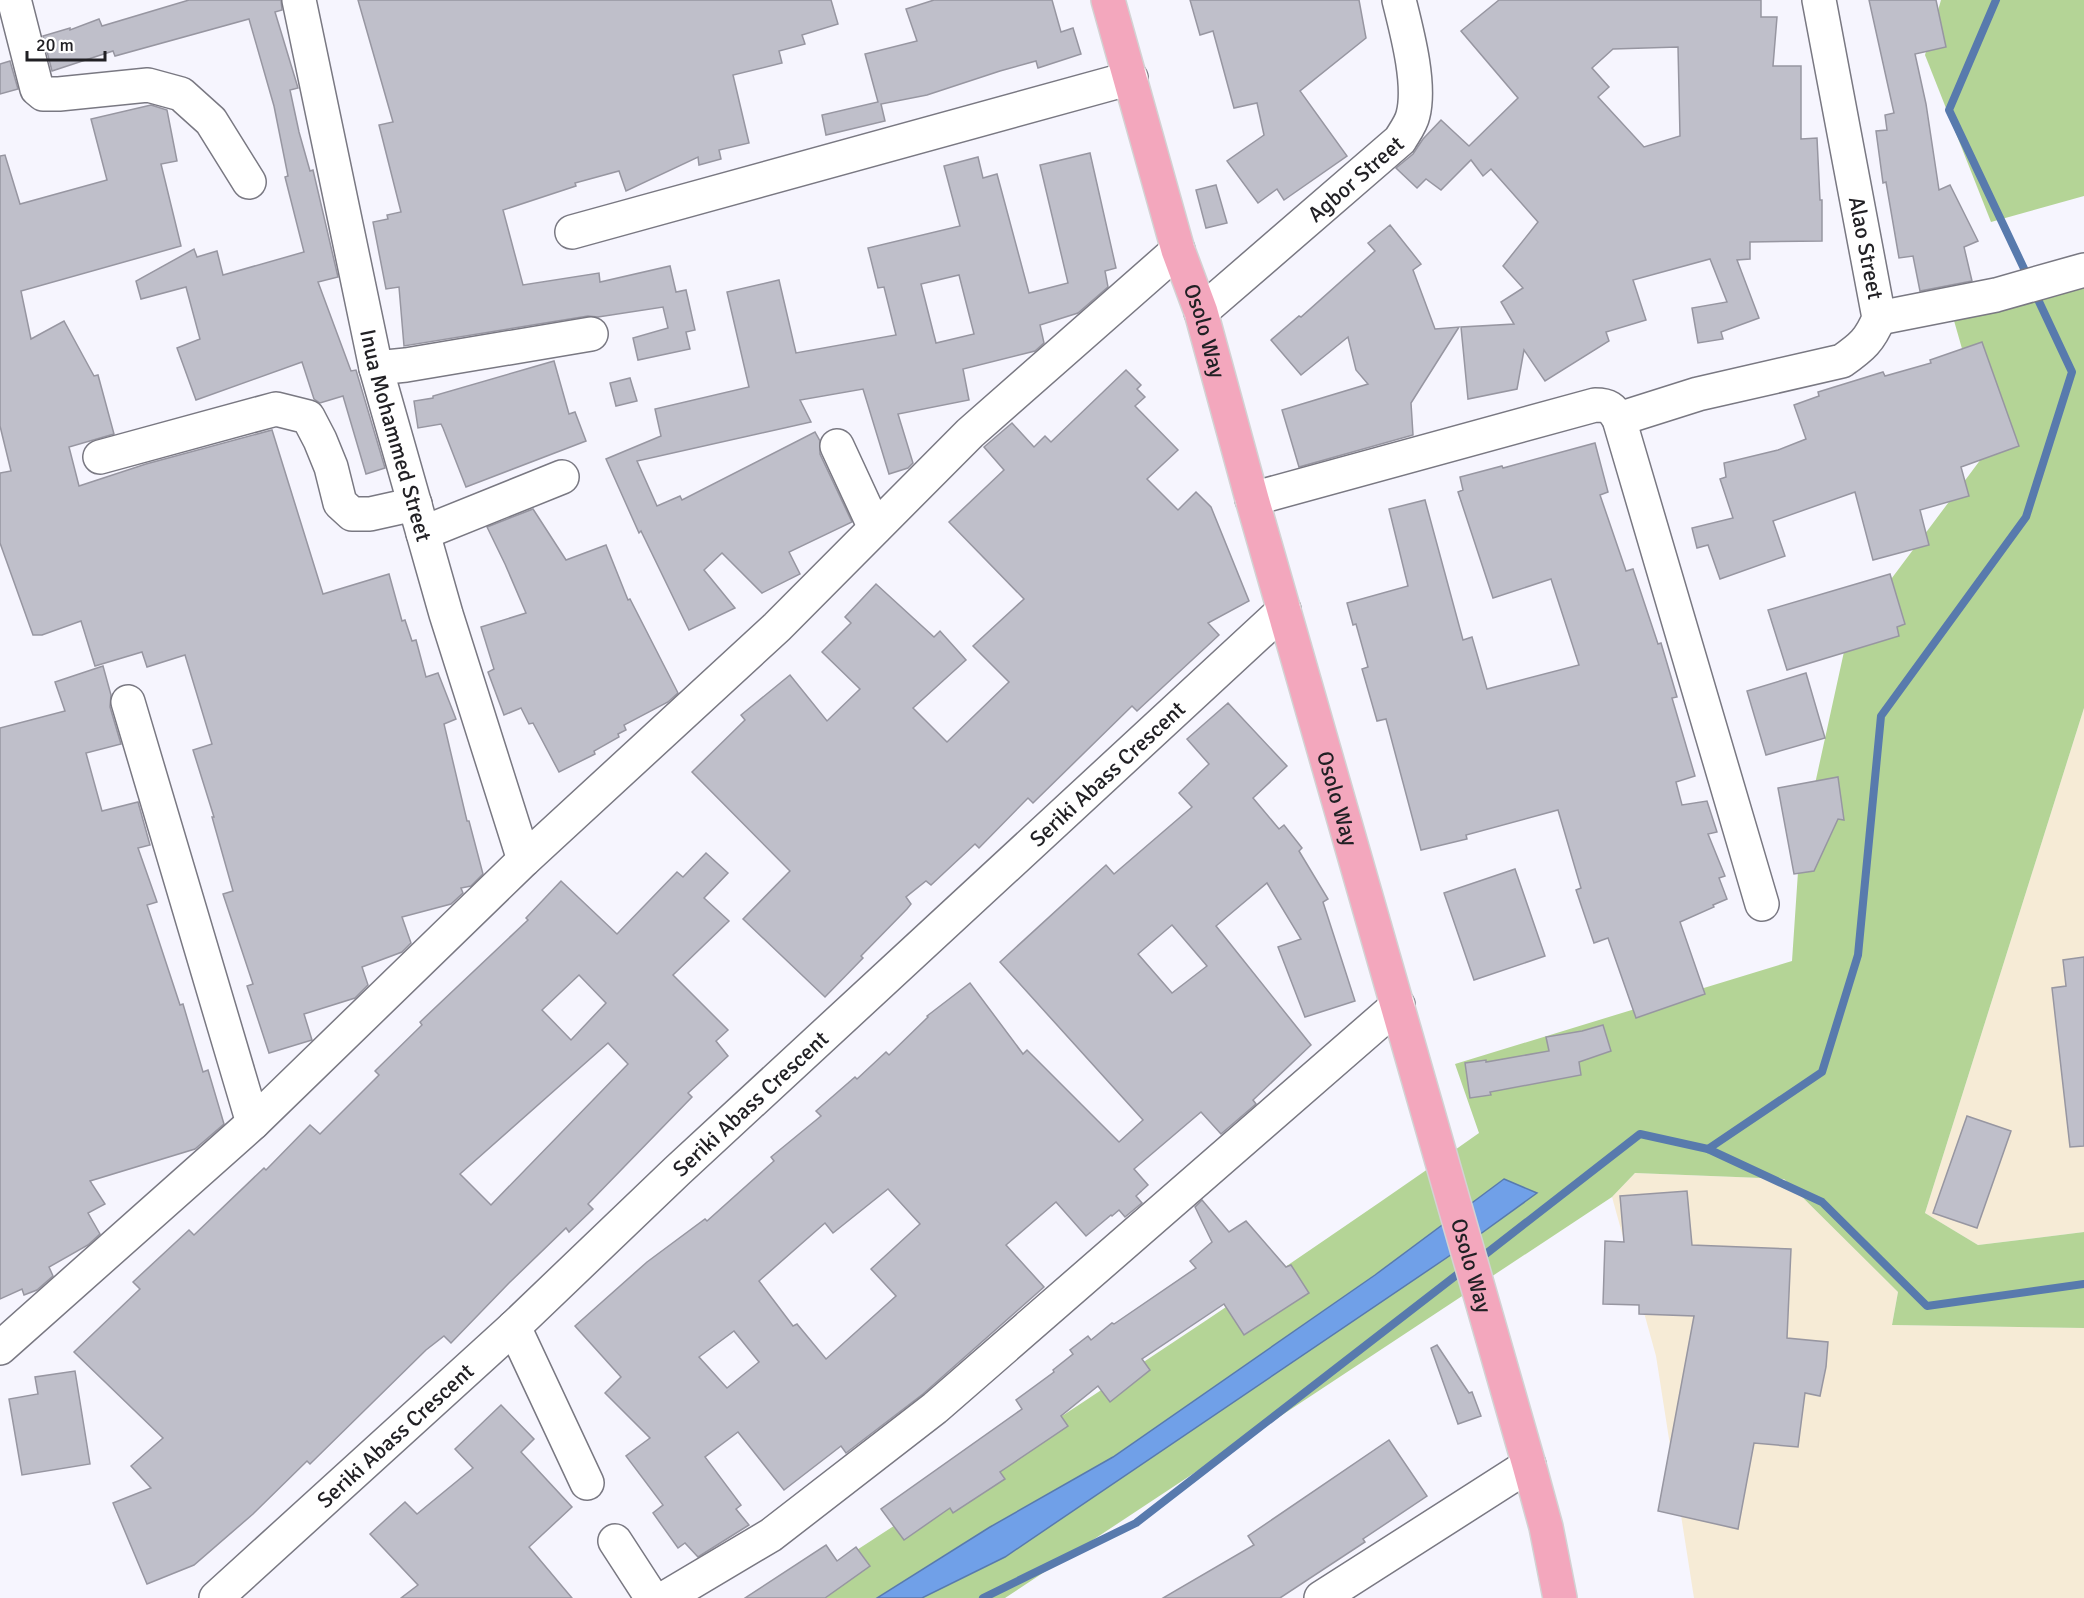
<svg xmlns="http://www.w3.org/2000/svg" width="2084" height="1598" font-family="Signika,sans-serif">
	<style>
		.industrial { fill: #f6ebd6 }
		.green { fill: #b4d496 }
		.water { fill: #70a0e8; stroke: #587aad; stroke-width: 1.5 }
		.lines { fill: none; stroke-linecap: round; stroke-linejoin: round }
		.stream { stroke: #587aad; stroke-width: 8 }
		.building { fill: #bfbfca; stroke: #9796a1; stroke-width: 1.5; fill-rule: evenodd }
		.minor-casing { stroke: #797882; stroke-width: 36 }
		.major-casing { stroke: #d3d2d3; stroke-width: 36 }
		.minor { stroke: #fff; stroke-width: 33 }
		.major { stroke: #f3a7bd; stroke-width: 33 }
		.labels { text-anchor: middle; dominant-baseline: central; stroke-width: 4.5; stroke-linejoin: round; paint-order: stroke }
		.street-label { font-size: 22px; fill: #212024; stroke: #fff }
	</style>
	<rect width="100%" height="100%" fill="#f6f5fe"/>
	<!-- industrial -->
	<g class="industrial">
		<polygon points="2084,708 2084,1232 1978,1245 1925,1213"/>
		<polygon points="1635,1173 1784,1179 1898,1292 1892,1325 2084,1328 2084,1598 1694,1598 1656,1356 1612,1197"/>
	</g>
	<!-- green -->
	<g class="green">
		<polygon points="1941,0 2084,0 2084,196 1991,222 1925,55"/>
		<path d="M2084 283V708L1925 1213 1978 1245 2084 1232V1328L1892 1325 1898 1292 1784 1179 1635 1173 1612 1197 1005 1598H922L1005 1557 1461 1248 1504 1179 1375 1275 1113 1457 990 1527 877 1598H783C1017 1446 1251 1294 1479 1133L1455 1064 1792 961 1799 857 1847 638 1990 447 1945 289Z"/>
	</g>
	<!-- water -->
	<polygon class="water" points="1504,1179 1537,1193 1461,1248 1005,1557 922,1598 877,1598 990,1527 1113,1457 1375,1275"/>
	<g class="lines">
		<!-- stream -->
		<g class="stream">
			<polyline points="1996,0 1949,110 2028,277"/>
			<polyline points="1708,1149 1822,1072 1858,955 1881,716 2026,517 2072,372 2034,291"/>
			<polyline points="1478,1260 1640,1134 1708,1149 1822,1202 1927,1306 2084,1284"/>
			<polyline points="983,1598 1136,1523 1463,1270"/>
		</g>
	</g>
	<!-- building -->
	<g class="building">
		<polygon points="189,0 281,0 282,10 275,12 298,88 290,90 299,132 310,171 313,170 338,277 318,282 351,371 356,370 385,468 366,474 343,396 320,403 314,399 302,362 196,400 177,348 200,339 186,287 141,299 136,281 194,249 197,257 217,251 223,275 304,252 285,177 288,176 274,106 249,19 115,56 113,51 52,71 43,36 70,28 70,30 99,19 102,26"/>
		<polygon points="358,0 831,0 838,24 802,35 805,44 779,51 782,63 733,75 749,143 719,150 721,159 699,165 698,157 626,191 619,171 575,183 576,186 503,210 523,285 599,273 600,282 670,266 676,292 686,290 695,330 686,332 690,349 638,360 633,338 668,328 663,307 598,317 588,316 404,346 399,287 386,289 373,222 388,219 387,215 401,212 379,125 393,122"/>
		<polygon points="934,0 1052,0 1061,32 1073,28 1081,54 1038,68 1036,61 1000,71 927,95 881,104 885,121 826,135 822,115 878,102 865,54 917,41 906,9"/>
		<polygon points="1190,0 1359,0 1366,38 1300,91 1347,156 1284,200 1277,189 1258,203 1227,161 1264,135 1257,103 1234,108 1213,31 1200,35"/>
		<path d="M1499 0H1761V17H1777L1773 66H1801V139L1817 138 1820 200H1822V241L1750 242V259L1737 260 1759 318 1721 332 1723 339 1698 343 1692 308 1727 302 1710 259 1633 280 1646 320 1606 332 1609 341 1545 381 1524 350 1517 389 1468 399 1461 327 1514 324 1501 302 1523 288 1503 266 1538 222 1491 169 1483 176 1471 160 1441 190 1426 179 1417 188 1396 168 1413 154 1423 139 1441 120 1469 146 1518 98 1461 31ZM1678 47 1680 136 1644 147 1598 97 1609 87 1592 68 1613 49Z"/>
		<polygon points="1869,0 1936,0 1946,47 1915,54 1926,104 1939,190 1950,185 1978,241 1964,247 1972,281 1920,291 1913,256 1899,258 1886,182 1883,183 1876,131 1887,130 1885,115 1894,113"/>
		<polygon points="10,61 18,89 0,94 0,64"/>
		<polygon points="151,105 167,110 177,161 161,164 181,246 21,291 31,339 64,321 94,376 98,375 114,434 69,447 79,486 146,464 272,430 323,594 389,574 402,621 405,620 412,641 416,640 426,677 438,673 456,719 444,724 467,821 469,821 483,874 471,886 461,888 463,893 451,904 402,917 411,943 402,952 362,967 368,985 355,998 304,1014 312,1040 269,1053 247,986 253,984 223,894 233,891 212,817 214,817 193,750 212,744 185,655 147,667 142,652 95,666 81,621 42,635 33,635 0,543 0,473 11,471 0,426 0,156 5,155 20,204 107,180 91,119"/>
		<path d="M1090 153 1116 268 1105 271 1108 287 1078 313 1040 325 1044 343 1035 351 963 369 969 400 898 414 913 463 908 468 889 474 863 389 800 400 811 422 637 461 657 506 680 496 682 500 815 432 820 441V454L852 522 789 552 800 574 762 593 722 553 704 570 735 608 689 630 641 531 639 533 606 459 661 436 655 409 749 387 727 292 779 280 796 353 896 335 884 287 878 288 868 248 960 226 944 166 978 157 983 178 997 174 1029 293 1068 283 1040 165ZM959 275 974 334 936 343 921 284Z"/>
		<polygon points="1216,185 1227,223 1206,228 1196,190"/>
		<polygon points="1390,225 1421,264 1413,270 1435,329 1459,327 1411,403 1413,435 1299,467 1282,410 1368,384 1356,370 1348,337 1301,375 1271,340 1299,316 1301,317 1375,251 1368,243"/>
		<polygon points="1982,342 2019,446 1961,467 1969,496 1920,510 1929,545 1873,560 1855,492 1773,521 1785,556 1720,579 1708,545 1697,548 1692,528 1733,518 1720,479 1726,477 1724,463 1778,450 1806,439 1794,405 1819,396 1818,392 1883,372 1885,376 1931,363 1930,360"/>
		<polygon points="554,361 569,414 575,412 586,441 466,487 443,428 441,424 418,428 414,401 433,398 433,396"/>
		<polygon points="1126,370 1141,385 1137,389 1145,397 1135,406 1178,450 1147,479 1178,510 1196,492 1211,507 1249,601 1208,623 1219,635 1137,711 1132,706 1033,803 1028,798 979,848 975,844 931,885 926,881 906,897 911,904 907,909 861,956 863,958 825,997 743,919 790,871 692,772 745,720 741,715 790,675 827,721 860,689 822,652 851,623 845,617 876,584 934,637 940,631 966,660 913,708 947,742 1009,682 973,646 1024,599 949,522 1004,470 984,447 1012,423 1034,447 1045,436 1051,442"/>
		<polygon points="630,378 637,401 616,406 610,383"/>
		<polygon points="1595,443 1608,492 1600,495 1626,571 1633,569 1658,644 1661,643 1677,697 1672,698 1695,776 1676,782 1682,805 1707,801 1717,832 1708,834 1725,876 1719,878 1727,899 1713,905 1714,907 1680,922 1705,994 1636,1018 1608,938 1594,943 1576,890 1581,888 1558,810 1466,835 1467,839 1421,850 1386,719 1377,721 1362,669 1368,667 1356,624 1353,625 1347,603 1408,586 1389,509 1425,500 1463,640 1472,637 1487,689 1579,665 1551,579 1493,598 1458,492 1463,490 1460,477 1502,466 1503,468"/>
		<polygon points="533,509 566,560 606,545 628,600 630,599 678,693 668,702 624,725 626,730 618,734 619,737 594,751 595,754 559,772 533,723 529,724 521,708 504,715 488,672 494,669 481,627 526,613 505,564 487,527"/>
		<polygon points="1890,574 1905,624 1897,627 1899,636 1787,670 1768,610"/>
		<polygon points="103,666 111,695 110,707 121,744 86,753 102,811 138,802 150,845 138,848 157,902 147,905 180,1005 183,1004 203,1072 208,1070 224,1124 195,1149 90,1181 105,1204 88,1213 100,1234 88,1245 49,1267 53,1276 37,1290 24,1295 22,1289 0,1299 0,728 65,711 55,682"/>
		<polygon points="1806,673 1825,738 1766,755 1747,691"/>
		<path d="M1228 703 1287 766 1253 798 1279 829 1284 825 1302 848 1299 851 1328 899 1323 902 1355 1001 1305 1017 1278 947 1301 939 1267 883 1216 926 1311 1045 1253 1100 1256 1104 1221 1134 1201 1112 1134 1169 1148 1185 1136 1196 1142 1203 1125 1217 1119 1210 1112 1216 1111 1215 1086 1236 1056 1202 1006 1245 1044 1287 923 1394 846 1453 841 1446 784 1490 738 1432 705 1457 741 1505 736 1509 749 1525 698 1557 685 1543 678 1548 653 1513 663 1505 626 1456 650 1438 605 1393 621 1377 575 1326 647 1262 705 1219 707 1221 774 1161 771 1157 821 1116 816 1111 855 1077 857 1079 886 1052 889 1055 928 1017 927 1016 970 983 1023 1054 1027 1050 1119 1142 1143 1120 1000 962 1106 865 1114 874 1192 807 1179 793 1209 764 1187 739ZM1172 925 1207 966 1172 993 1138 954ZM888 1189 920 1224 871 1269 896 1296 826 1359 797 1324 793 1326 759 1281 825 1223 833 1233ZM734 1331 759 1362 727 1388 699 1357Z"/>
		<polygon points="1838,777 1844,820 1838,819 1814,871 1794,874 1778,788"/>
		<path d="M706 853 728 873 704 898 729 921 673 975 728 1030 716 1041 728 1056 688 1093 692 1097 588 1204 593 1209 569 1232 566 1228 509 1283 451 1343 444 1336 426 1350 310 1464 307 1461 253 1514 194 1565 147 1584 113 1503 151 1488 131 1466 163 1438 74 1352 140 1289 133 1282 189 1230 194 1235 264 1168 266 1170 310 1125 320 1134 379 1075 375 1071 422 1025 420 1022 528 920 526 918 561 881 617 934 677 872 683 877ZM579 975 606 1003 571 1040 542 1010ZM608 1043 628 1064 491 1205 460 1174Z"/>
		<polygon points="1515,869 1545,956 1474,980 1444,893"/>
		<polygon points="2084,957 2084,1146 2070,1147 2052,988 2066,986 2063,960"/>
		<polygon points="1603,1025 1611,1051 1579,1062 1581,1075 1490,1092 1491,1095 1470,1098 1465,1063 1486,1060 1486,1062 1549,1051 1546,1037 1582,1031"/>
		<polygon points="1967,1116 2011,1131 1977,1228 1933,1213"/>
		<polygon points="1687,1191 1692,1245 1791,1249 1787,1338 1828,1342 1826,1367 1820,1396 1805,1393 1798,1447 1754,1443 1738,1529 1658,1511 1694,1316 1639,1314 1639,1305 1603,1304 1605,1241 1624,1242 1620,1196"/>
		<polygon points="1202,1200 1229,1232 1246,1221 1286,1267 1291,1265 1309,1293 1244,1335 1224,1304 1142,1359 1150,1370 1110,1402 1098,1386 1061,1416 1068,1426 1000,1472 1005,1479 953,1513 950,1508 904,1540 881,1509 1022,1409 1016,1400 1054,1372 1053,1370 1073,1354 1070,1350 1088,1336 1091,1340 1112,1323 1114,1324 1196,1268 1190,1261 1212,1242 1195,1207"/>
		<polygon points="1437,1345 1469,1393 1472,1392 1481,1416 1458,1424 1431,1348"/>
		<polygon points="75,1371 90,1464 22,1475 9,1399 38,1394 35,1377"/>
		<polygon points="501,1405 534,1439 521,1452 572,1507 529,1547 572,1598 401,1598 418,1585 370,1534 405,1502 417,1514 473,1468 455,1449"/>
		<polygon points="1389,1440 1427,1496 1363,1539 1365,1542 1280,1598 1163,1598 1254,1545 1248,1536"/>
		<polygon points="826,1545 837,1561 856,1547 870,1566 825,1598 745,1598"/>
	</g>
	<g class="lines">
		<defs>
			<g id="minor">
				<path id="s1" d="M299 0 376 368 446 614 524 860"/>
				<polyline points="15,3 37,89 43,94 59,94 148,85 181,94 211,121 249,182"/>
				<polyline points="572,232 1131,78"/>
				<path id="s2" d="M1201 312 1400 140C1404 133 1411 124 1413 115 1421 84 1407 32 1399 0"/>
				<polyline points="1879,318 1996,295 2084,270"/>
				<polyline points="376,368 406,365 591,334"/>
				<path d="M1619 419 1698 394 1842 361C1862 347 1870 340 1879 318L1819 0"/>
				<polyline points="837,446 875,528"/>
				<polyline points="100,457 276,409 308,417 320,440 331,467 340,503 352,514 370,514 415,504"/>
				<path d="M1252 499 1595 405C1609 405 1612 408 1619 419L1762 904"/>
				<polyline points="423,533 562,477"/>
				<polyline points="128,702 253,1123"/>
				<polyline points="514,1327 587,1483"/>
				<polyline points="0,1348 253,1123 524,860 777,627 970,433 1178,250"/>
				<polyline points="615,1541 652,1598"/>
				<path id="s3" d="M216 1598 514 1327 677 1171 1284 610"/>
				<polyline points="665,1598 771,1535 935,1408 1398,1005"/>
				<polyline points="1321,1598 1529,1465"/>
			</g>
			<g id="major">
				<path id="s4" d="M1108 0 1178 250 1201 312 1252 499 1529 1465 1546 1527 1560 1598"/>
			</g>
		</defs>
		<!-- minor casing -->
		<use href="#minor" class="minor-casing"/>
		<!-- major casing -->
		<use href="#major" class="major-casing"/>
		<!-- minor -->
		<use href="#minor" class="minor"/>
		<!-- major -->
		<use href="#major" class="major"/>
	</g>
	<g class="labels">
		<!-- street labels -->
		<g class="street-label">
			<text stroke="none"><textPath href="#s2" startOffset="204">Agbor Street</textPath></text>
			<text transform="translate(1866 248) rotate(79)">Alao Street</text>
			<text stroke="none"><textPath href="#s4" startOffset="345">Osolo Way</textPath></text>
			<text stroke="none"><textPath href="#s1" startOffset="446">Inua Mohammed Street</textPath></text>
			<text stroke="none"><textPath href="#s3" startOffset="1214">Seriki Abass Crescent</textPath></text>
			<text stroke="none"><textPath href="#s4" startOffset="831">Osolo Way</textPath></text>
			<text stroke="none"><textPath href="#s3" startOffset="728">Seriki Abass Crescent</textPath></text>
			<text stroke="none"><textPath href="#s4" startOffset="1317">Osolo Way</textPath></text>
			<text stroke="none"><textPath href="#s3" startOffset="242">Seriki Abass Crescent</textPath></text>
		</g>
	</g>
	<!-- scale -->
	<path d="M27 51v9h78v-9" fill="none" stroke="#212024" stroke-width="3"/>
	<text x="36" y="51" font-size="18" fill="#212024" stroke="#ffffff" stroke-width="4.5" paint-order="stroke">20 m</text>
</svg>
